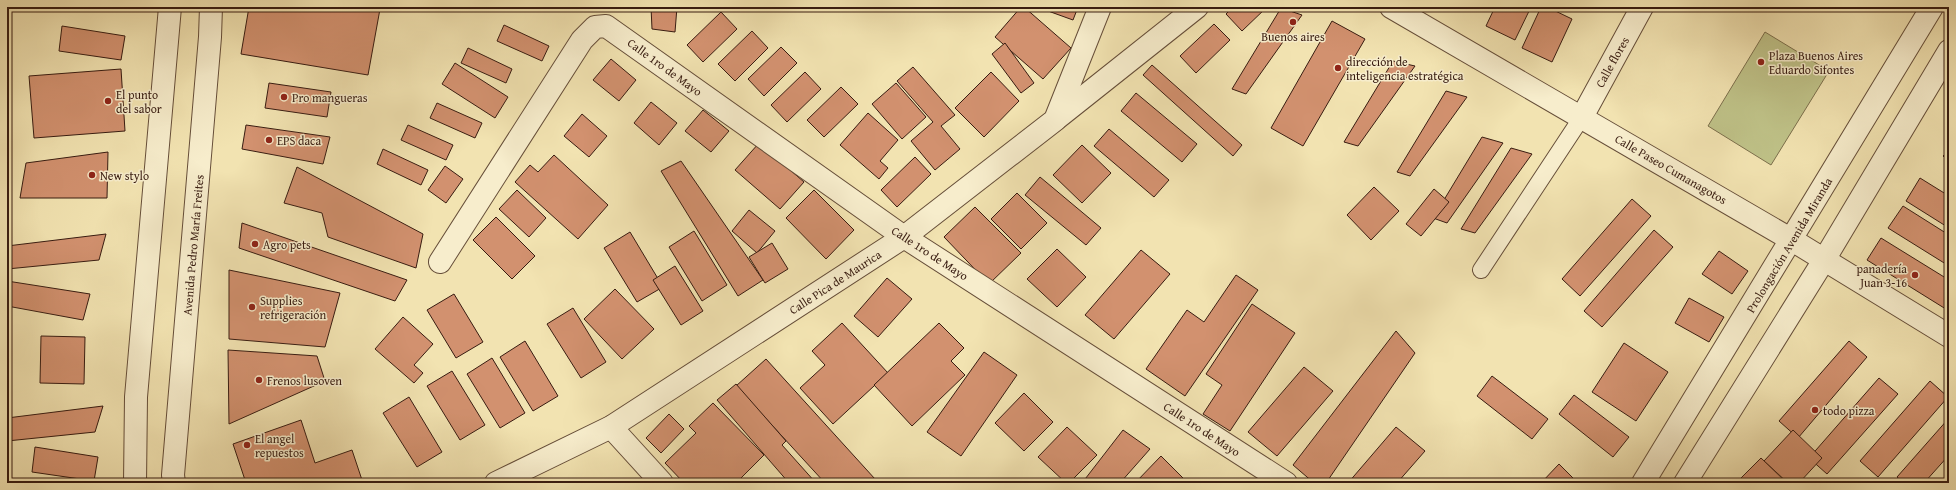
<svg xmlns="http://www.w3.org/2000/svg" width="1956" height="490" font-family="'Gentium Book Plus',serif">
	<style>
		.green { fill: #bfc288; stroke: #7c6f4c }
		.building { fill: #d2916f; stroke: #381c11 }
		.lines { fill: none; stroke-linecap: round; stroke-linejoin: round }
		.service-casing { stroke: #664e39; stroke-width: 18 }
		.minor-casing { stroke: #664e39; stroke-width: 24 }
		.tertiary-casing { stroke: #664e39; stroke-width: 24 }
		.service { stroke: #f7edcc; stroke-width: 16 }
		.minor { stroke: #f7edcc; stroke-width: 22 }
		.tertiary { stroke: #f7edcc; stroke-width: 22 }
		.poi-dot { fill: #8f2418; stroke: #f7edcc; stroke-width: 1.5 }
		.labels { text-anchor: middle; dominant-baseline: central; stroke-width: 3; stroke-linejoin: round; paint-order: stroke }
		.poi-label { font-size: 12px; fill: #381c11; stroke: #f7edcc; text-anchor: start }
		.street-label { font-size: 12px; fill: #381c11; stroke: #f7edcc }
	</style>
	<rect width="100%" height="100%" fill="#f2e3b1"/>
	<filter id="stains"><feTurbulence type="fractalNoise" baseFrequency=".005" numOctaves="4"/><feColorMatrix values="0 0 0 0 .2 0 0 0 0 .09 0 0 0 0 .02 0 0 0 .5 -.17"/></filter>
	<radialGradient id="worn" r=".72"><stop offset=".6" stop-color="#630" stop-opacity="0"/><stop offset="1" stop-color="#630" stop-opacity=".3"/></radialGradient>
	<!-- green -->
	<polygon class="green" points="1765,32 1829,71 1771,165 1708,126"/>
	<!-- building -->
	<g class="building">
		<polygon points="249,7 368,7 380,9 368,75 241,54"/>
		<polygon points="561,7 574,7 574,10"/>
		<polygon points="651,7 677,7 675,32 652,29"/>
		<polygon points="1021,7 1024,7 1071,48 1043,79 995,37"/>
		<polygon points="1037,7 1078,7 1073,20"/>
		<polygon points="1233,7 1267,7 1242,31 1226,14"/>
		<polygon points="1460,7 1470,7 1468,11"/>
		<polygon points="1495,7 1531,7 1515,40 1486,26"/>
		<polygon points="1541,7 1547,7 1572,19 1552,62 1522,48"/>
		<polygon points="1281,8 1302,15 1246,94 1232,89"/>
		<polygon points="721,12 737,29 703,62 687,45"/>
		<polygon points="1332,21 1365,39 1303,146 1271,128"/>
		<polygon points="1214,24 1230,40 1196,73 1180,56"/>
		<polygon points="504,25 549,46 542,61 497,41"/>
		<polygon points="62,26 125,36 121,60 59,51"/>
		<polygon points="752,31 768,48 735,81 718,64"/>
		<polygon points="1005,43 1034,83 1021,93 992,54"/>
		<polygon points="781,47 797,63 764,96 748,79"/>
		<polygon points="468,48 512,69 506,83 461,63"/>
		<polygon points="611,59 636,80 619,101 593,80"/>
		<polygon points="1393,61 1415,66 1358,146 1344,142"/>
		<polygon points="455,63 508,97 495,118 442,84"/>
		<polygon points="1152,65 1242,145 1233,156 1143,75"/>
		<polygon points="913,67 955,115 941,126 960,149 935,170 911,141 933,122 897,81"/>
		<polygon points="121,69 125,131 34,138 29,76"/>
		<polygon points="805,72 821,89 787,122 771,105"/>
		<polygon points="991,72 1019,101 984,137 955,108"/>
		<polygon points="269,83 331,92 327,117 265,108"/>
		<polygon points="896,83 926,117 902,139 872,104"/>
		<polygon points="841,87 858,104 824,137 807,120"/>
		<polygon points="1446,91 1467,97 1410,176 1397,172"/>
		<polygon points="1136,93 1197,144 1182,162 1121,111"/>
		<polygon points="651,102 677,123 659,145 634,123"/>
		<polygon points="437,103 482,123 475,138 430,118"/>
		<polygon points="703,110 729,131 711,152 685,131"/>
		<polygon points="868,113 898,140 880,161 888,168 879,179 840,145"/>
		<polygon points="582,114 607,136 589,157 564,136"/>
		<polygon points="246,125 330,137 323,164 242,149"/>
		<polygon points="408,125 453,145 446,160 401,140"/>
		<polygon points="1109,129 1169,180 1154,197 1094,146"/>
		<polygon points="1482,137 1503,143 1447,223 1433,218"/>
		<polygon points="759,143 804,182 780,209 735,170"/>
		<polygon points="1082,145 1111,173 1082,203 1053,175"/>
		<polygon points="1511,148 1532,154 1475,233 1461,229"/>
		<polygon points="383,149 428,170 421,185 377,164"/>
		<polygon points="1949,150 1949,162 1943,156"/>
		<polygon points="108,152 107,198 20,198 26,163"/>
		<polygon points="554,155 608,205 578,239 515,182 530,165 538,172"/>
		<polygon points="915,157 931,174 897,207 881,190"/>
		<polygon points="681,161 763,280 738,296 661,171"/>
		<polygon points="445,166 463,179 446,203 428,190"/>
		<polygon points="297,167 423,234 416,268 328,237 322,213 284,203"/>
		<polygon points="1040,177 1101,228 1086,245 1025,195"/>
		<polygon points="1920,178 1949,196 1949,228 1906,201"/>
		<polygon points="1374,187 1399,211 1371,240 1347,215"/>
		<polygon points="1434,189 1449,202 1421,236 1406,224"/>
		<polygon points="517,190 546,218 529,237 499,209"/>
		<polygon points="814,190 854,230 826,259 786,218"/>
		<polygon points="1017,193 1047,223 1021,249 991,219"/>
		<polygon points="1632,199 1651,216 1580,296 1562,279"/>
		<polygon points="1903,206 1949,235 1949,266 1888,228"/>
		<polygon points="975,207 1021,253 989,284 944,237"/>
		<polygon points="749,210 775,231 757,253 732,231"/>
		<polygon points="496,217 535,256 512,279 473,240"/>
		<polygon points="242,223 407,280 395,301 239,248"/>
		<polygon points="1654,230 1673,247 1602,327 1584,311"/>
		<polygon points="694,231 727,285 702,301 669,247"/>
		<polygon points="630,232 663,287 637,302 604,248"/>
		<polygon points="106,234 99,260 7,269 7,246"/>
		<polygon points="1881,238 1949,280 1949,311 1867,260"/>
		<polygon points="772,243 788,269 765,283 749,257"/>
		<polygon points="1057,249 1086,277 1057,307 1027,279"/>
		<polygon points="1141,250 1170,274 1114,339 1085,315"/>
		<polygon points="1719,251 1748,271 1732,294 1702,274"/>
		<polygon points="675,266 703,311 681,325 653,280"/>
		<polygon points="229,270 340,293 325,347 229,339"/>
		<polygon points="1236,275 1258,290 1185,396 1146,369 1187,310 1204,322"/>
		<polygon points="887,278 912,299 878,337 854,316"/>
		<polygon points="7,281 90,294 83,320 7,306"/>
		<polygon points="615,289 654,329 622,359 584,319"/>
		<polygon points="454,294 483,342 456,358 427,310"/>
		<polygon points="1689,298 1724,317 1709,342 1675,323"/>
		<polygon points="1252,304 1295,333 1230,431 1203,414 1222,385 1206,374"/>
		<polygon points="573,308 606,362 581,378 547,324"/>
		<polygon points="403,317 433,344 414,365 423,373 414,383 375,349"/>
		<polygon points="842,323 888,373 833,424 800,388 825,365 812,351"/>
		<polygon points="939,323 964,348 951,361 965,375 912,426 874,385"/>
		<polygon points="1396,331 1415,353 1326,483 1314,483 1293,465"/>
		<polygon points="41,336 85,337 84,384 40,383"/>
		<polygon points="525,341 558,396 533,411 500,357"/>
		<polygon points="1849,341 1867,357 1798,438 1779,421"/>
		<polygon points="1624,343 1668,372 1636,421 1592,392"/>
		<polygon points="228,350 317,356 325,381 229,424"/>
		<polygon points="984,352 1017,375 961,456 927,432"/>
		<polygon points="492,358 525,413 500,428 467,374"/>
		<polygon points="766,359 875,479 871,483 825,483 736,386"/>
		<polygon points="1304,367 1333,391 1277,456 1248,432"/>
		<polygon points="452,371 485,425 460,440 427,386"/>
		<polygon points="1492,376 1548,419 1532,439 1477,396"/>
		<polygon points="1879,378 1898,394 1827,474 1809,458"/>
		<polygon points="1930,381 1948,397 1878,477 1860,461"/>
		<polygon points="736,384 786,441 782,445 816,483 789,483 717,400"/>
		<polygon points="1024,393 1053,422 1024,451 995,423"/>
		<polygon points="1574,395 1629,437 1613,457 1559,414"/>
		<polygon points="409,397 442,452 417,467 383,413"/>
		<polygon points="713,403 764,455 736,483 684,483 665,463 696,433 689,426"/>
		<polygon points="103,406 95,432 7,441 7,418"/>
		<polygon points="669,414 684,429 661,453 646,438"/>
		<polygon points="1949,418 1949,455 1924,483 1904,483 1897,477"/>
		<polygon points="301,420 315,463 352,450 363,483 246,483 233,444"/>
		<polygon points="1067,427 1097,455 1069,483 1066,483 1038,457"/>
		<polygon points="1396,427 1425,451 1397,483 1348,483"/>
		<polygon points="1123,430 1150,449 1120,483 1082,483"/>
		<polygon points="1793,430 1822,458 1799,483 1788,483 1764,461"/>
		<polygon points="35,447 98,457 94,481 32,472"/>
		<polygon points="1161,456 1188,483 1135,483"/>
		<polygon points="1761,458 1787,483 1736,483"/>
		<polygon points="1559,464 1578,483 1541,483"/>
		<polygon points="541,478 546,483 535,483"/>
		<polygon points="102,479 103,483 76,483"/>
	</g>
	<g class="lines">
		<defs>
			<polyline id="service" points="1481,270 1582,117"/>
			<g id="minor">
				<polyline points="1391,7 1792,240 1949,336"/>
				<polyline points="1582,117 1642,7"/>
				<polyline points="1056,119 1197,7"/>
				<polyline points="440,262 582,40 595,27 606,26 904,237 1286,483"/>
				<polyline points="611,427 662,483"/>
				<polyline points="496,483 611,427 904,237 1055,120 1100,7"/>
				<polyline points="1643,483 1932,7"/>
				<polyline points="1685,483 1824,260 1949,51"/>
			</g>
			<g id="tertiary">
				<polyline points="135,483 136,397 170,7"/>
				<polyline points="174,483 173,475 210,37 211,7"/>
			</g>
		</defs>
		<!-- service casing -->
		<use href="#service" class="service-casing"/>
		<!-- minor casing -->
		<use href="#minor" class="minor-casing"/>
		<!-- tertiary casing -->
		<use href="#tertiary" class="tertiary-casing"/>
		<!-- service -->
		<use href="#service" class="service"/>
		<!-- minor -->
		<use href="#minor" class="minor"/>
		<!-- tertiary -->
		<use href="#tertiary" class="tertiary"/>
	</g>
	<!-- markers -->
	<g class="poi-dot">
		<circle cx="1293" cy="22" r="4"/>
		<circle cx="1761" cy="62" r="4"/>
		<circle cx="1338" cy="68" r="4"/>
		<circle cx="284" cy="97" r="4"/>
		<circle cx="108" cy="101" r="4"/>
		<circle cx="269" cy="140" r="4"/>
		<circle cx="92" cy="175" r="4"/>
		<circle cx="255" cy="244" r="4"/>
		<circle cx="1915" cy="275" r="4"/>
		<circle cx="252" cy="307" r="4"/>
		<circle cx="259" cy="380" r="4"/>
		<circle cx="1815" cy="410" r="4"/>
		<circle cx="247" cy="445" r="4"/>
	</g>
	<g class="labels">
		<!-- poi labels -->
		<g class="poi-label">
			<text x="1293" y="36" text-anchor="middle">Buenos aires</text>
			<text x="1769" y="55">Plaza Buenos Aires<tspan x="1769" dy="14">Eduardo Sifontes</tspan></text>
			<text x="1346" y="61">dirección de<tspan x="1346" dy="14">inteligencia estratégica</tspan></text>
			<text x="116" y="94">El punto<tspan x="116" dy="14">del sabor</tspan></text>
			<text x="292" y="97">Pro mangueras</text>
			<text x="277" y="140">EPS daca</text>
			<text x="100" y="175">New stylo</text>
			<text x="263" y="244">Agro pets</text>
			<text x="1907" y="268" text-anchor="end">panadería<tspan x="1907" dy="14">Juan 3-16</tspan></text>
			<text x="260" y="300">Supplies<tspan x="260" dy="14">refrigeración</tspan></text>
			<text x="267" y="380">Frenos lusoven</text>
			<text x="1823" y="410">todo pizza</text>
			<text x="255" y="438">El angel<tspan x="255" dy="14">repuestos</tspan></text>
		</g>
		<!-- street labels -->
		<g class="street-label">
			<text transform="translate(1612 62) rotate(-61)">Calle flores</text>
			<text transform="translate(665 67) rotate(36)">Calle 1ro de Mayo</text>
			<text transform="translate(1671 169) rotate(30)">Calle Paseo Cumanagotos</text>
			<text transform="translate(193 245) rotate(-85)">Avenida Pedro María Freites</text>
			<text transform="translate(1789 245) rotate(-59)">Prolongación Avenida Miranda</text>
			<text transform="translate(930 253) rotate(33)">Calle 1ro de Mayo</text>
			<text transform="translate(835 282) rotate(-33)">Calle Pica de Maurica</text>
			<text transform="translate(1202 429) rotate(33)">Calle 1ro de Mayo</text>
		</g>
	</g>
	<!-- margin -->
	<rect width="1956" height="490" fill="none" stroke="#f2e3b1" stroke-width="24"/>
	<rect x="8" y="8" width="1940" height="474" fill="none" stroke="#381c11" stroke-width="2"/>
	<rect x="12" y="12" width="1932" height="466" fill="none" stroke="#381c11"/>
	<rect width="100%" height="100%" filter="url(#stains)"/>
	<rect width="100%" height="100%" fill="url(#worn)"/>
</svg>
